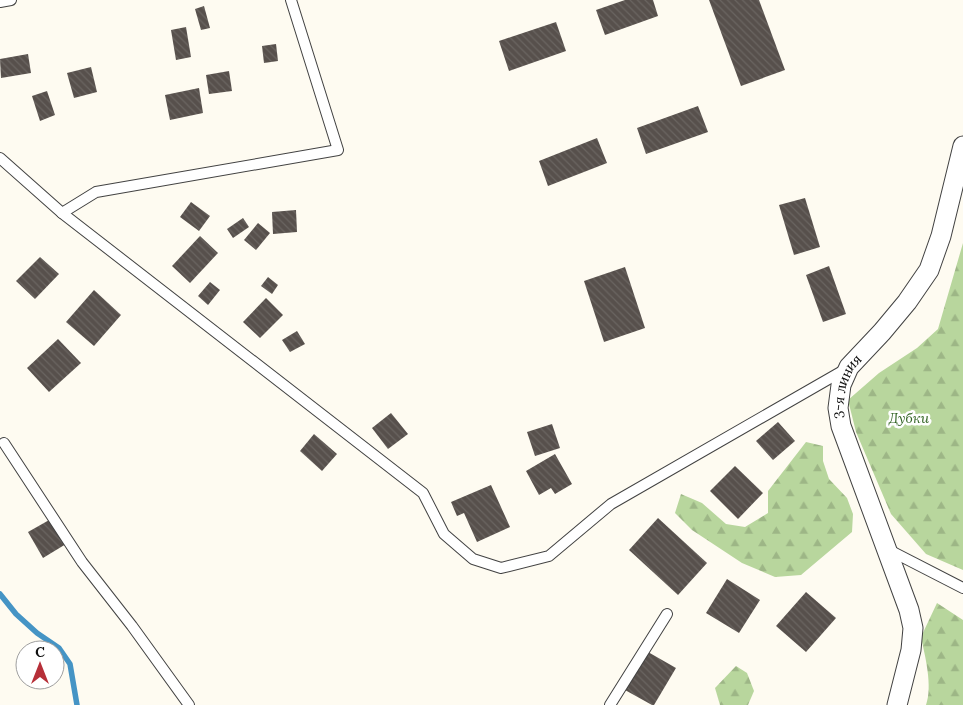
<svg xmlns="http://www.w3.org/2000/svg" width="963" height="705" font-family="Lora,serif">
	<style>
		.forest { fill: url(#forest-firs) }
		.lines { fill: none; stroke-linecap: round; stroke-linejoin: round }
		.stream { stroke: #4594c5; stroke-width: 5.5 }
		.building { fill: url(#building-back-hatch) }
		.lane-casing { stroke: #424242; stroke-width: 12 }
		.street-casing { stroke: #424242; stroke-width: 21 }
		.lane { stroke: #fff; stroke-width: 10 }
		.street { stroke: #fff; stroke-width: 19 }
		.labels { text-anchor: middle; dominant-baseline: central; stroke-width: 5; stroke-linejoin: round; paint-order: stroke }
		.street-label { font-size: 14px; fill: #0f0f0f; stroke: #fff }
		.park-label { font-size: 14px; font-style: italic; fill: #316323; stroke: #fff }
	</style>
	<defs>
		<pattern id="forest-firs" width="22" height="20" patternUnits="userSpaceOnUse" patternTransform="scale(1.25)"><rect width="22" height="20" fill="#b8d69d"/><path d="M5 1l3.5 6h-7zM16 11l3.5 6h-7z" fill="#9db686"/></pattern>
		<pattern id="building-back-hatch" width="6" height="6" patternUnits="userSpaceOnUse" patternTransform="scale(1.25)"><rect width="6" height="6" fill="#57504c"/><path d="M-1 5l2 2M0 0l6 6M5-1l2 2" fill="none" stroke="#6a6561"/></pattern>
	</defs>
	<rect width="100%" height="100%" fill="#fefbf1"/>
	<!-- forest -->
	<g class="forest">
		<polygon points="963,243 963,570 926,554 891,514 856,432 848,400 879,373 917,348 938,329"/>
		<polygon points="806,442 823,446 823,461 829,479 847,498 853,514 852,532 801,575 775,577 742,563 692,530 675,513 681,494 702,503 726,524 745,527 768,513 768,491"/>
		<path d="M937 603 963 620V705H926C933 686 925 656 921 637Z"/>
		<polygon points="736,666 747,673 754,691 748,705 720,705 715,688"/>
	</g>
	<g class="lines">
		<!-- stream -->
		<polyline class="stream" points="0,594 16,614 37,633 59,648 70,664 77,705"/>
	</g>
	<!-- building -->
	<g class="building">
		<polygon points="625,0 653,0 658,16 605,35 596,10"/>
		<polygon points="709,0 759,0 785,70 741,86"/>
		<polygon points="204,6 210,28 201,30 195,9"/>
		<polygon points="556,22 566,51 509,71 499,41"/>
		<polygon points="186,27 191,57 176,60 171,30"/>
		<polygon points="276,44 278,61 264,63 262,46"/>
		<polygon points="28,54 31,73 1,78 0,59"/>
		<polygon points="91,67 97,92 74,98 67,73"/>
		<polygon points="229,71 232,91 209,94 206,75"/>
		<polygon points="199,88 203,113 170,120 165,95"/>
		<polygon points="47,91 55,115 40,121 32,96"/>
		<polygon points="698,106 708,132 646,154 637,128"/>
		<polygon points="597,138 607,163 548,186 539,161"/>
		<polygon points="805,198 820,247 794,255 779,205"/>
		<polygon points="191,202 210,216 199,231 180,217"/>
		<polygon points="296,210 297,232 273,234 272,212"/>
		<polygon points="243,218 249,227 233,238 227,229"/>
		<polygon points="258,223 270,233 256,250 244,240"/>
		<polygon points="200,236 218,253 190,283 172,266"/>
		<polygon points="40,257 59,274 35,299 16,281"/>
		<polygon points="829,266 846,314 823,322 806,275"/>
		<polygon points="625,267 645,328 604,342 584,281"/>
		<polygon points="268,277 278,285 272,294 261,286"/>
		<polygon points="210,282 220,290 208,305 198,296"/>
		<polygon points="94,290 121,315 94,346 66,322"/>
		<polygon points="266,298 283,315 260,338 243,322"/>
		<polygon points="297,331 305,344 290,352 282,340"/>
		<polygon points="58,339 81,363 49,392 27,368"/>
		<polygon points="391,413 408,434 388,449 372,428"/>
		<polygon points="778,422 795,441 773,460 756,441"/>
		<polygon points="552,424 560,448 535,456 527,432"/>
		<polygon points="314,434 337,454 322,471 300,451"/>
		<polygon points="555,454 572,484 555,494 551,488 539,495 526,471"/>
		<polygon points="735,466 763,493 738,519 710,491"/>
		<polygon points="491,485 510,527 477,542 464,513 457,516 451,502"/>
		<polygon points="658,518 707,563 678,595 629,550"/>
		<polygon points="51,519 66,544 43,558 28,532"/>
		<polygon points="727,579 760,600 739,633 706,613"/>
		<polygon points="806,592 836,618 806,652 776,626"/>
		<polygon points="648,652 676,668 654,705 652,705 625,690"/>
	</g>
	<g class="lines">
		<defs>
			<g id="lane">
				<polyline points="0,2 11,0"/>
				<polyline points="0,158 62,213 423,493 444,534 473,559 501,568 549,556 611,504 846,369"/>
				<polyline points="62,213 96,192 338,150 291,0"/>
				<polyline points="4,443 82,562 132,626 189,705"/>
				<polyline points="887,549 963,588"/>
				<polyline points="610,705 667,614"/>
			</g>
			<g id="street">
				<path id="s1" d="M897 705 911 650 913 628 909 610 841 426 838 408 841 385 849 367 882 332 907 302 929 270 941 236 963 146"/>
			</g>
		</defs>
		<!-- lane casing -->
		<use href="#lane" class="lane-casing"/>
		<!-- street casing -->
		<use href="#street" class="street-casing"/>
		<!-- lane -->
		<use href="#lane" class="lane"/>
		<!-- street -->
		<use href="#street" class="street"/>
	</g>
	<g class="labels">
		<!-- street labels -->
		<g class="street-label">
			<text stroke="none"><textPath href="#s1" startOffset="335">3-я линия</textPath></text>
		</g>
		<!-- park labels -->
		<g class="park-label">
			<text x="909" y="418">Дубки</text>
		</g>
	</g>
	<!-- north arrow -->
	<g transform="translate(40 665)"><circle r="24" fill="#ffffff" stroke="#9f9f9f"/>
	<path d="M0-4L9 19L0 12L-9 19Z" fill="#b62f38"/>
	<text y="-8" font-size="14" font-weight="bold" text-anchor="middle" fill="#0f0f0f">С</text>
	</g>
</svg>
